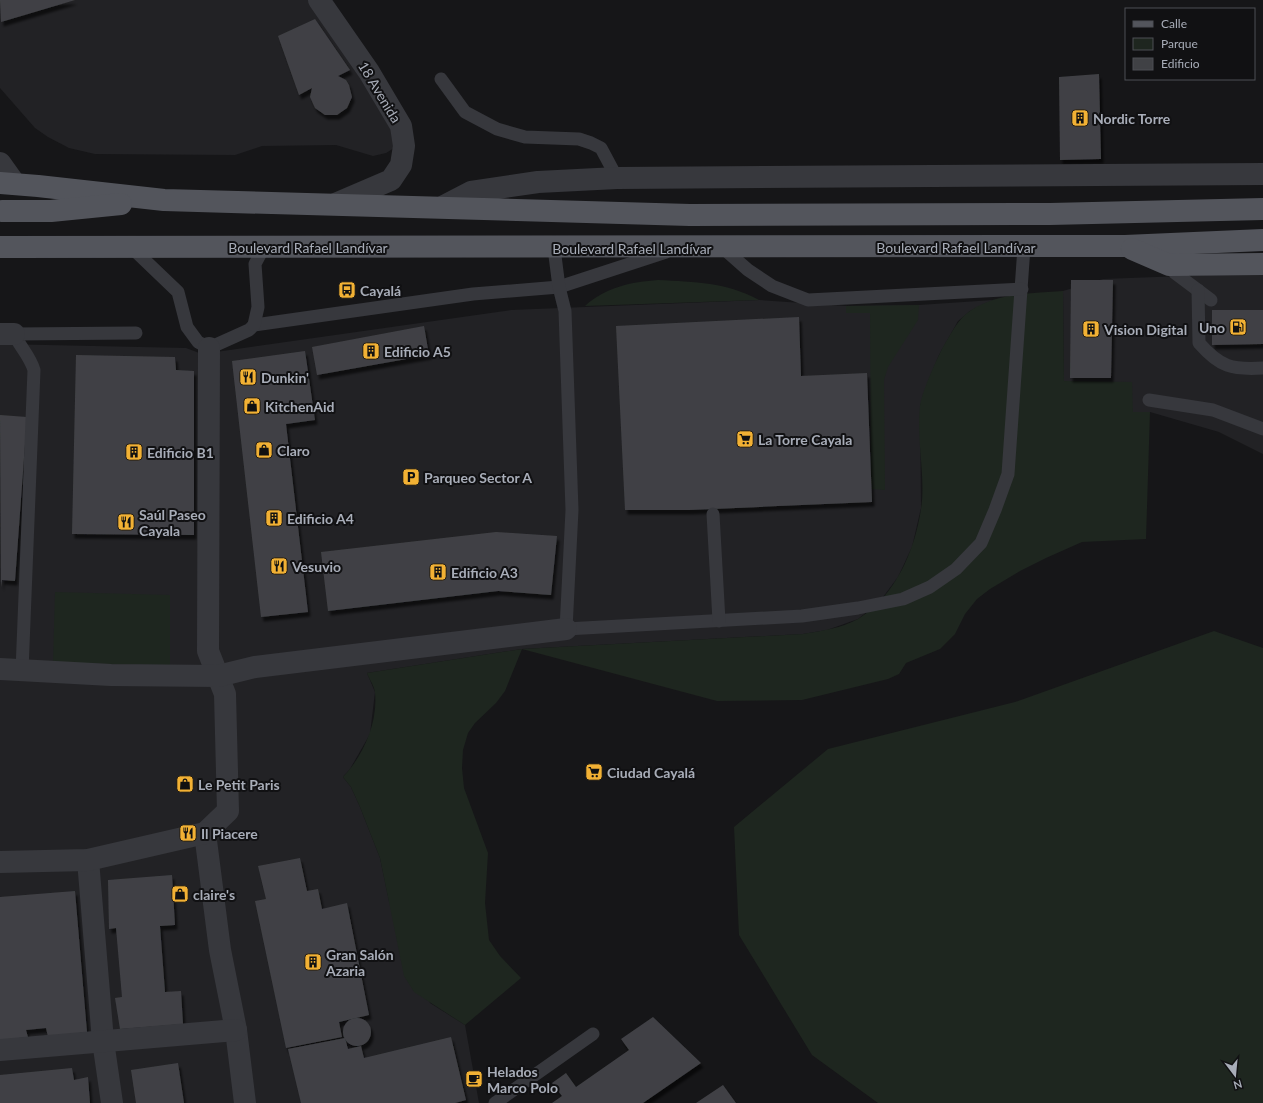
<svg xmlns="http://www.w3.org/2000/svg" width="1263" height="1103" font-family="Lato,sans-serif">
	<style>
		.built { fill: #222225 }
		.green { fill: #1e261f }
		.building { fill: #404145; filter: url(#shadow) }
		.lines { fill: none; stroke-linecap: round; stroke-linejoin: round }
		.lane { stroke: #37383d; stroke-width: 13 }
		.street { stroke: #37383d; stroke-width: 22 }
		.primary { stroke: #53555c; stroke-width: 22 }
		.labels { text-anchor: middle; dominant-baseline: central; stroke-width: 4; stroke-linejoin: round; paint-order: stroke }
		.street-label { font-size: 14px; fill: #a8adb8; stroke: #111113 }
		.poi-label { font-size: 14px; font-weight: bold; fill: #a8adb8; stroke: #111113; text-anchor: start }
	</style>
	<defs>
		<filter id="shadow"><feDropShadow dx="2.5" dy="4.5" stdDeviation="1" flood-color="#0009"/></filter>
	</defs>
	<rect width="100%" height="100%" fill="#161618"/>
	<!-- built -->
	<g class="built">
		<polygon points="0,0 321,0 396,108 394,148 386,153 373,156 336,145 262,146 235,155 95,154 69,148 48,137 35,128 0,88"/>
		<polygon points="1263,273 1263,454 1219,432 1150,412 1133,413 1064,381 1063,291 1103,279"/>
		<polygon points="759,300 846,306 919,305 993,300 970,311 958,321 939,355 929,379 920,406 921,508 912,547 898,577 880,601 858,619 827,630 803,634 522,649 367,673 375,692 370,734 350,769 343,777 351,787 360,807 380,858 389,901 430,1003 465,1025 479,1103 0,1103 0,344 186,348 202,354 511,310"/>
	</g>
	<!-- green -->
	<g class="green">
		<path d="M658 280C695 282 726 282 759 300L585 306C606 287 631 282 658 280Z"/>
		<path d="M1063 291 1064 381 1132 382 1133 412H1150L1146 539 1082 542 1046 558 1020 571 990 589 977 599 965 614 955 634 940 649 906 663 899 674 888 679 802 700 717 701 522 649 505 691 496 703 475 723 468 733 463 750 462 768 464 788 488 853 485 903 489 940 500 956 521 978 465 1025 414 992 404 976 380 858 360 807 351 787 343 777C363 756 378 723 375 693 375 687 369 679 367 673L522 649 803 634C821 631 842 628 858 619 895 597 915 550 921 509 926 478 916 438 920 406 922 391 936 361 943 347 951 334 957 320 970 311 996 293 1033 293 1063 291Z"/>
		<polygon points="919,305 918,320 888,367 884,380 885,490 871,489 870,313 846,313 846,306"/>
		<polygon points="55,592 170,595 170,665 53,663"/>
		<polygon points="1214,631 1263,648 1263,1103 878,1103 812,1055 739,935 734,827 828,749 1015,702"/>
	</g>
	<!-- building -->
	<g class="building">
		<polygon points="0,0 75,0 1,22"/>
		<polygon points="315,19 350,70 338,76 346,80 349,85 352,97 347,108 337,115 325,115 315,108 310,97 312,88 299,95 278,36"/>
		<polygon points="1099,74 1101,159 1060,160 1059,77"/>
		<polygon points="1071,280 1113,280 1111,378 1070,378"/>
		<polygon points="1212,310 1263,310 1263,344 1212,345"/>
		<polygon points="799,317 801,376 867,373 872,502 689,510 625,510 616,326"/>
		<polygon points="424,326 429,355 317,375 312,347"/>
		<polygon points="305,351 315,420 286,424 308,612 261,617 232,361"/>
		<polygon points="76,355 175,357 176,370 194,371 194,535 72,534"/>
		<polygon points="0,415 27,417 15,581 2,580 1,587"/>
		<polygon points="496,532 557,536 551,595 498,591 328,611 321,552"/>
		<polygon points="300,858 307,891 318,889 322,909 347,903 369,1015 339,1022 342,1037 286,1048 255,901 266,899 258,866"/>
		<polygon points="172,875 175,925 160,926 165,992 181,991 183,1024 120,1029 115,998 122,997 116,928 109,929 108,880"/>
		<polygon points="75,891 87,1032 48,1037 46,1028 26,1030 28,1037 0,1040 0,897"/>
		<polygon points="653,1017 701,1063 643,1103 552,1103 562,1096 552,1083 566,1073 576,1087 629,1050 621,1039"/>
		<circle cx="357" cy="1032" r="14"/>
		<polygon points="451,1037 466,1100 455,1103 301,1103 288,1049 345,1038 348,1049 361,1046 364,1058"/>
		<polygon points="178,1063 184,1103 136,1103 131,1070"/>
		<polygon points="72,1068 74,1080 88,1077 90,1103 0,1103 0,1075"/>
		<polygon points="723,1085 736,1103 696,1103"/>
	</g>
	<g class="lines">
		<!-- lane -->
		<g class="lane">
			<polyline points="441,79 465,112 497,129 525,137 579,139 591,143 601,148 617,178"/>
			<polyline points="131,247 178,292 187,327 198,342 209,348 249,330 254,325 473,294 559,287 666,252"/>
			<polyline points="554,248 559,287 565,311 572,510 566,629 802,616 858,608 903,599 930,587 956,569 981,543 995,510 1008,474 1024,247"/>
			<polyline points="723,248 748,270 772,286 808,300 1022,289"/>
			<polyline points="1169,265 1175,273 1211,300"/>
			<path d="M1198 290 1199 343C1220 367 1232 370 1263 368"/>
			<polyline points="254,325 258,307 255,264 264,247"/>
			<polyline points="1149,400 1213,410 1263,429"/>
			<polyline points="713,514 719,621"/>
			<path d="M22 671 34 370C30 356 20 347 14 334L136 333"/>
			<polyline points="495,1103 593,1034"/>
		</g>
		<!-- street -->
		<g class="street">
			<polyline points="319,0 369,72 401,126 404,146 401,165 391,180 335,204"/>
			<polyline points="0,163 15,184"/>
			<polyline points="444,206 471,192 538,182 617,178 1263,174"/>
			<polyline points="0,334 14,334"/>
			<polyline points="209,348 208,651 225,694 228,811 205,833 220,950 236,1030 245,1103"/>
			<polyline points="0,669 111,675 218,676 255,667 566,629"/>
			<polyline points="88,860 103,1041 112,1103"/>
			<polyline points="0,862 88,860 205,833"/>
			<polyline points="0,1050 236,1030"/>
		</g>
		<!-- primary -->
		<g class="primary">
			<polyline points="0,183 38,186 164,200 690,215 1050,214 1263,209"/>
			<polyline points="2,211 51,211 121,204"/>
			<polyline points="0,247 1125,246 1263,240"/>
			<polyline points="1132,249 1169,265 1263,264"/>
		</g>
	</g>
	<!-- icons -->
	<defs>
		<symbol id="building-square" viewBox="-11 -11 22 22"><rect x="-9" y="-9" width="18" height="18" rx="4" fill="#f2b134" stroke="#111113"/><path d="M-4-6H4V6H1V3H-1V6H-4ZM-2.5-4.3h1.7v1.8h-1.7ZM.8-4.3h1.7v1.8H.8ZM-2.5-1h1.7V.8h-1.7ZM.8-1h1.7V.8H.8Z" fill="#111"/></symbol>
		<symbol id="bus-square" viewBox="-11 -11 22 22"><rect x="-9" y="-9" width="18" height="18" rx="4" fill="#f2b134" stroke="#111113"/><path d="M-5-6H5V4H4V6H2V4H-2V6H-4V4H-5ZM-3.5-4V0h7V-4ZM-3.5 1.2v1.5H-2V1.2ZM2 1.2v1.5H3.5V1.2Z" fill="#111"/></symbol>
		<symbol id="fuel-square" viewBox="-11 -11 22 22"><rect x="-9" y="-9" width="18" height="18" rx="4" fill="#f2b134" stroke="#111113"/><path d="M-5.5-6h7V0h2V4h1.3V-2.5L3-4.5l.8-.8L6-3V5H2.5V1h-1V6h-7ZM-4.2-4.7v3.2H.2V-4.7Z" fill="#111"/></symbol>
		<symbol id="restaurant-square" viewBox="-11 -11 22 22"><rect x="-9" y="-9" width="18" height="18" rx="4" fill="#f2b134" stroke="#111113"/><path d="M-5-6h1v4h1v-4h1v4h1v-4h1v5L-1.5 .5V6h-2V.5L-5-1ZM5-6V6H3V1.5H1.5Q1.5-4 5-6Z" fill="#111"/></symbol>
		<symbol id="shop-square" viewBox="-11 -11 22 22"><rect x="-9" y="-9" width="18" height="18" rx="4" fill="#f2b134" stroke="#111113"/><path d="M-5-2.5h2.3a2.7 3.5 0 0 1 5.4 0H5L5.5 6h-11ZM-1.5-2.5h3a1.5 2.3 0 0 0-3 0Z" fill="#111"/></symbol>
		<symbol id="supermarket-square" viewBox="-11 -11 22 22"><rect x="-9" y="-9" width="18" height="18" rx="4" fill="#f2b134" stroke="#111113"/><path d="M-6-5.5h2.5l.6 2H6L4.5 2H-2.5L-4.4-4H-6ZM-1.5 3.2a1.3 1.3 0 1 0 .1 0ZM3 3.2a1.3 1.3 0 1 0 .1 0Z" fill="#111"/></symbol>
		<symbol id="parking-square" viewBox="-11 -11 22 22"><rect x="-9" y="-9" width="18" height="18" rx="4" fill="#f2b134" stroke="#111113"/><path d="M-3.5-5.5H1a3.5 3.5 0 0 1 0 7H-1V5.5H-3.5ZM-1-3.4V-.6H.8a1.4 1.4 0 0 0 0-2.8Z" fill="#111"/></symbol>
		<symbol id="cafe-square" viewBox="-11 -11 22 22"><rect x="-9" y="-9" width="18" height="18" rx="4" fill="#f2b134" stroke="#111113"/><path d="M-5.5-4.5H6V0H3Q3 3.5 0 3.5H-2.5Q-5.5 3.5-5.5 0ZM3-3.2v2h1.7v-2ZM-6 4.5H4V6H-6Z" fill="#111"/></symbol>
	</defs>
	<g fill-rule="evenodd">
		<use href="#building-square" x="1070" y="108" width="20" height="20"/>
		<use href="#bus-square" x="337" y="280" width="20" height="20"/>
		<use href="#fuel-square" x="1228" y="317" width="20" height="20"/>
		<use href="#building-square" x="1081" y="319" width="20" height="20"/>
		<use href="#building-square" x="361" y="341" width="20" height="20"/>
		<use href="#restaurant-square" x="238" y="367" width="20" height="20"/>
		<use href="#shop-square" x="242" y="396" width="20" height="20"/>
		<use href="#supermarket-square" x="735" y="429" width="20" height="20"/>
		<use href="#shop-square" x="254" y="440" width="20" height="20"/>
		<use href="#building-square" x="124" y="442" width="20" height="20"/>
		<use href="#parking-square" x="401" y="467" width="20" height="20"/>
		<use href="#building-square" x="264" y="508" width="20" height="20"/>
		<use href="#restaurant-square" x="116" y="512" width="20" height="20"/>
		<use href="#restaurant-square" x="269" y="556" width="20" height="20"/>
		<use href="#building-square" x="428" y="562" width="20" height="20"/>
		<use href="#supermarket-square" x="584" y="762" width="20" height="20"/>
		<use href="#shop-square" x="175" y="774" width="20" height="20"/>
		<use href="#restaurant-square" x="178" y="823" width="20" height="20"/>
		<use href="#shop-square" x="170" y="884" width="20" height="20"/>
		<use href="#building-square" x="303" y="952" width="20" height="20"/>
		<use href="#cafe-square" x="464" y="1069" width="20" height="20"/>
	</g>
	<g class="labels">
		<!-- street labels -->
		<g class="street-label">
			<text transform="translate(380 92) rotate(59)">18 Avenida</text>
			<text x="308" y="247">Boulevard Rafael Landívar</text>
			<text x="956" y="247">Boulevard Rafael Landívar</text>
			<text x="632" y="248">Boulevard Rafael Landívar</text>
		</g>
		<!-- poi labels -->
		<g class="poi-label">
			<text x="1093" y="118">Nordic Torre</text>
			<text x="360" y="290">Cayalá</text>
			<text x="1225" y="327" text-anchor="end">Uno</text>
			<text x="1104" y="329">Vision Digital</text>
			<text x="384" y="351">Edificio A5</text>
			<text x="261" y="377">Dunkin'</text>
			<text x="265" y="406">KitchenAid</text>
			<text x="758" y="439">La Torre Cayala</text>
			<text x="277" y="450">Claro</text>
			<text x="147" y="452">Edificio B1</text>
			<text x="424" y="477">Parqueo Sector A</text>
			<text x="139" y="514">Saúl Paseo<tspan x="139" dy="16">Cayala</tspan></text>
			<text x="287" y="518">Edificio A4</text>
			<text x="292" y="566">Vesuvio</text>
			<text x="451" y="572">Edificio A3</text>
			<text x="607" y="772">Ciudad Cayalá</text>
			<text x="198" y="784">Le Petit Paris</text>
			<text x="201" y="833">Il Piacere</text>
			<text x="193" y="894">claire's</text>
			<text x="326" y="954">Gran Salón<tspan x="326" dy="16">Azaria</tspan></text>
			<text x="487" y="1071">Helados<tspan x="487" dy="16">Marco Polo</tspan></text>
		</g>
	</g>
	<!-- legend -->
	<rect x="1125" y="8" width="130" height="72" fill="#111113" stroke="#4d4f55"/>
	<rect x="1133" y="21" width="20" height="6" fill="#53555c" stroke="#4d4f55"/>
	<text x="1161" y="28" font-size="12" fill="#a8adb8">Calle</text>
	<rect x="1133" y="38" width="20" height="12" fill="#1e261f" stroke="#4d4f55"/>
	<text x="1161" y="48" font-size="12" fill="#a8adb8">Parque</text>
	<rect x="1133" y="58" width="20" height="12" fill="#404145" stroke="#4d4f55"/>
	<text x="1161" y="68" font-size="12" fill="#a8adb8">Edificio</text>
	<!-- north arrow -->
	<g transform="translate(1235 1075) rotate(164)" stroke="#111113" stroke-width="3" paint-order="stroke">
	<path d="M0-3L7 15L0 10L-7 15Z" fill="#a8adb8"/>
	<text y="-6" font-size="11" font-weight="bold" text-anchor="middle" fill="#a8adb8">N</text>
	</g>
</svg>
